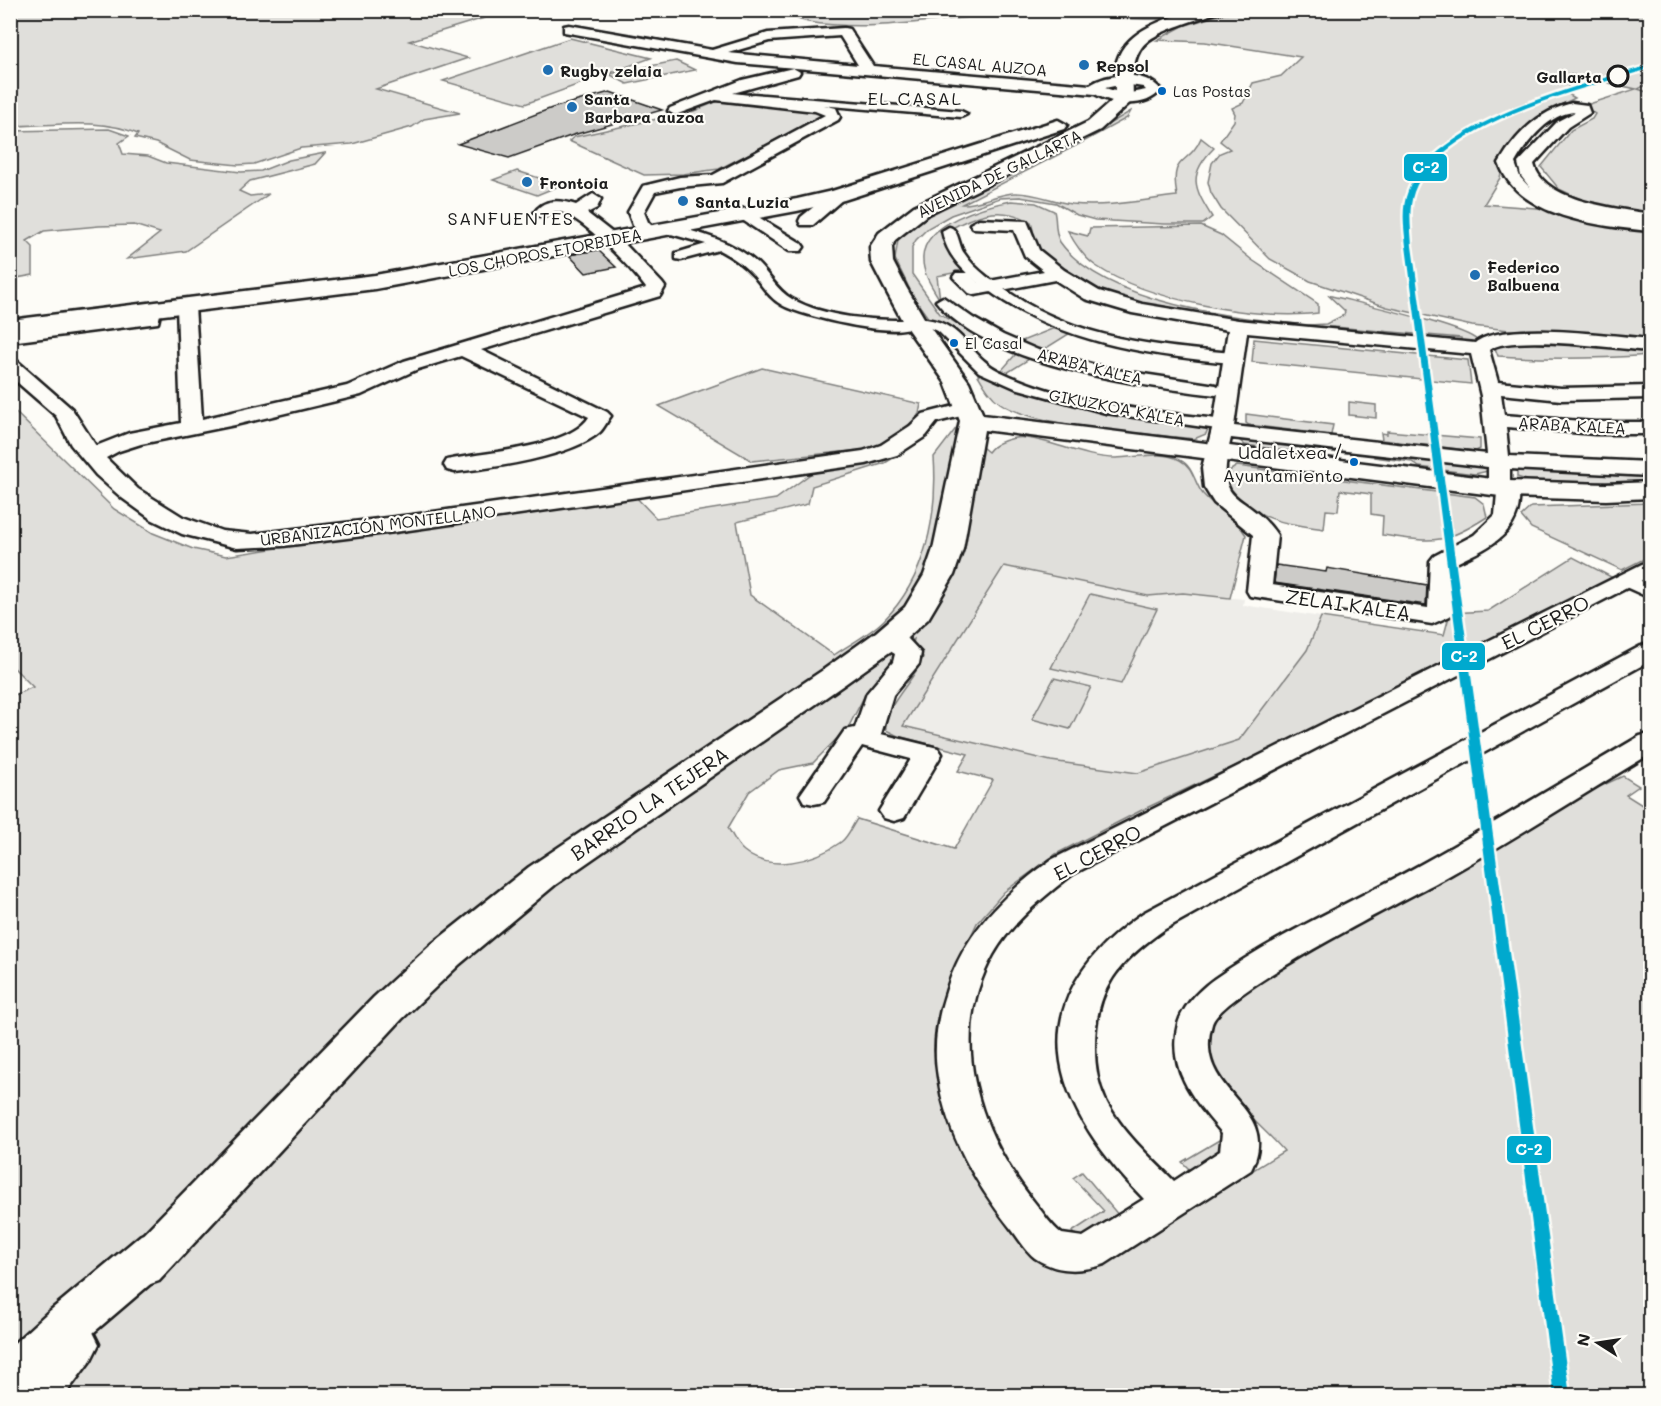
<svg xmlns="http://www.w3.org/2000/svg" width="1661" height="1406" font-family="Mali,sans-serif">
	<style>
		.built { fill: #eeede9 }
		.green { fill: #e0dfdb; stroke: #7e7e7c; stroke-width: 1.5; fill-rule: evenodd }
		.building { fill: #cccbc8; stroke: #1c1c1c; stroke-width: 1.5 }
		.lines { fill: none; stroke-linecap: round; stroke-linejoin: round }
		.pedestrian-casing { stroke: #1c1c1c; stroke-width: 5 }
		.minor-casing { stroke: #1c1c1c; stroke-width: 5 }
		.tertiary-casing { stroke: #1c1c1c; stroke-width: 5 }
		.trunk-casing { stroke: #1c1c1c; stroke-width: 5 }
		.pedestrian { fill: #fdfcf7; fill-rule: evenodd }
		.minor { fill: #fdfcf7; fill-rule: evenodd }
		.tertiary { fill: #fdfcf7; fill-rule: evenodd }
		.trunk { fill: #fdfcf7; fill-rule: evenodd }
		.rail-1-casing { stroke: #fdfcf7; stroke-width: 5 }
		.rail-1 { fill: #00a9ce; fill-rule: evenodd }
		.poi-dot { fill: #1f6fb2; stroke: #fdfcf7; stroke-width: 2 }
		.stop-dot { fill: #fdfcf7; stroke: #1c1c1c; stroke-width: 3 }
		.bus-dot { fill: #0065bd; stroke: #fdfcf7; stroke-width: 2 }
		.labels { text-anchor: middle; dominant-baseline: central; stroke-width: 4.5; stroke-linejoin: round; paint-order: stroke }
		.far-bus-label { font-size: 15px; fill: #1c1c1c; stroke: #fdfcf7; text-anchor: start }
		.far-street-label { font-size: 16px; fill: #1c1c1c; stroke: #fdfcf7 }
		.far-poi-label { font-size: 16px; font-weight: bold; fill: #1c1c1c; stroke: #fdfcf7; text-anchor: start }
		.far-stop-label { font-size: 16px; font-weight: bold; fill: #1c1c1c; stroke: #fdfcf7; text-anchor: end }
		.far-neighbourhood-label { font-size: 18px; letter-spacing: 1.5px; fill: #1c1c1c; stroke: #fdfcf7 }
		.bus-label { font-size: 18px; fill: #1c1c1c; stroke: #fdfcf7; text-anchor: end }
		.street-label { font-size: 20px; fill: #1c1c1c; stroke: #fdfcf7 }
		.line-badge { stroke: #fdfcf7; stroke-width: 2 }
		.badge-label { font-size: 16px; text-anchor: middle; font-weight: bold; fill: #fff }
	</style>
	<rect width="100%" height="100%" fill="#fdfcf7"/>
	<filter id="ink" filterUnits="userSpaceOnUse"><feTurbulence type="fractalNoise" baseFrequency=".0167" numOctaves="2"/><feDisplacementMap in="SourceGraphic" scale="12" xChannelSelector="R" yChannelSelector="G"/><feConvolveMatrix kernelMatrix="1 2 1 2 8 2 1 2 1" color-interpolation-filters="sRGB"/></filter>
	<g filter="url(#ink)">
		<!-- built -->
		<polygon class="built" points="1003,566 1148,596 1183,593 1244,599 1243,605 1321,617 1307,650 1239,740 1138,773 1051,761 903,727"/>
		<!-- green -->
		<g class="green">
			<path d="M1332 10 1650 11V83L1638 89 1650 93V342L1603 340 1472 326 1387 307 1310 281 1270 259 1221 209 1211 193 1208 182 1212 163 1220 153 1230 149 1220 141 1234 121 1235 114 1232 108 1243 103 1253 83 1281 76 1301 57 1205 42 1157 40 1183 26 1222 14ZM1568 74 1636 89 1583 106 1595 114 1592 119 1571 130 1541 167 1559 189 1612 214 1484 204 1500 178 1506 149 1544 113 1575 98 1568 94Z"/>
			<path d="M10 11 11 10 507 11 409 41 468 58 376 89 460 113 424 119 412 127 352 144 301 148 254 164 238 165 190 160 156 143 135 138 138 134C99 117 52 126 11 126Z"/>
			<path d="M778 11H1188C1176 14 1165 10 1154 16L1166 19C1114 21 1063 12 1010 14 944 17 874 33 808 22 798 20 787 14 778 11Z"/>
			<polygon points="570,38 651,58 525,104 443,81"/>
			<polygon points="676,61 695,70 627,84 609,74"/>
			<polygon points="723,99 809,108 824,115 719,169 683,174 644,175 569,141 574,137 694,111"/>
			<path d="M1131 111 1127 118 1083 142 962 204C979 205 997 193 1016 193 1036 193 1052 201 1071 204 1107 208 1142 200 1177 196 1169 153 1189 167 1201 138L1214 148C1187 175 1194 188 1212 217L1203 224H1164L1095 220 1077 215 1056 203 1020 197 1000 198 951 215 928 228 916 240 912 247V274L940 314 974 333 972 351 961 335 929 319 914 298 895 259 898 240 922 218 944 205 1080 141Z"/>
			<polygon points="109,129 129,136 119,143 123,154 148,156 166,163 241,172 261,171 289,160 325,153 315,164 250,181 239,191 250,196 269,194 186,251 127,259 160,233 134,225 99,226 44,231 27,241 33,247 33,275 11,279 11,131"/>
			<polygon points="517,171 561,185 537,195 493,180"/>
			<path d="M1011 201 1036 203 1054 211C1057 221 1054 232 1060 242 1104 304 1239 319 1309 325L1326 324 1344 315 1345 311 1328 295C1354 302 1465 326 1478 341L1472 345H1462L1461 338 1334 327 1309 329 1194 316 1115 298 1075 279 1037 250 1029 231 1033 230 1031 222C1000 204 974 215 947 231L969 270 937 276 940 300C932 287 922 273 923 257 924 223 984 206 1011 201Z"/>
			<path d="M1201 226 1221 235 1252 260 1318 304V313C1259 321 1147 300 1096 266 1084 258 1075 244 1068 231L1088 236 1090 228Z"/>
			<polygon points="1057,327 1072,332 1040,352 1017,343"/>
			<polygon points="1254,339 1468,360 1471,384 1252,362"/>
			<path d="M1525 341 1650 351V355C1596 359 1553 360 1498 356L1495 348 1503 344Z"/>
			<path d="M1013 348 1034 356 997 379C1062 410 1137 419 1208 428L1206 434 1194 439C1147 433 1036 428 1000 403 990 396 984 385 978 375L989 366 1002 370 1015 355Z"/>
			<polygon points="762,368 921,404 919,414 902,432 870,449 752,461 659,406"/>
			<polygon points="1349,402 1376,405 1376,418 1349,415"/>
			<path d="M10 407 114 509 153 533 193 549 226 556 633 494 656 518 776 499 816 470 924 434 933 428 905 451 885 463 812 486 808 504 737 522 750 595 834 655C850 644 870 634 884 620 926 578 938 515 934 457L957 427 988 452C995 442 1014 436 1026 438 1055 441 1083 458 1116 458 1135 458 1162 450 1180 460 1194 467 1194 483 1203 494 1216 509 1235 517 1246 535L1230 598 1183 593 1148 596 1004 566 903 726 1051 761 1138 773 1239 740 1307 650 1321 617 1444 635 1450 613 1488 611 1573 557 1615 579 1348 713 1142 810 1056 854 1004 892 977 923 946 990 936 1060 980 1180 1041 1263 1068 1269 1094 1268 1284 1151C1258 1120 1185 1069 1211 1021 1217 1010 1232 1000 1241 991L1584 794 1623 776 1639 786 1626 795 1650 810V1395H11L10 697 33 687 11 665ZM914 639 913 644 923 657C916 680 883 705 886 730L898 736 968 754 958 771 993 780 954 849 857 819C852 826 848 837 841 842 815 861 770 873 744 851 737 846 733 835 728 828L749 792 779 770 813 763 849 726 866 693 898 663 894 652Z"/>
			<polygon points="1246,414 1333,425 1331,435 1249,425 1246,423"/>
			<polygon points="1387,431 1480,439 1480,449 1476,451 1382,440 1381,433 1387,434"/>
			<polygon points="1240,436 1339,447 1339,453 1311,449 1305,453 1245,445 1239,440"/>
			<polygon points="1374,451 1489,464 1492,470 1475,474 1419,467 1412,462 1374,457"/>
			<path d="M1237 466 1475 497 1484 504 1487 517C1442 546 1433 542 1382 535L1383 516 1371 514V494L1340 490 1338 511 1326 510 1324 529C1278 522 1260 522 1227 485L1226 473Z"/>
			<polygon points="1517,468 1650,473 1650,482 1533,482 1517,477"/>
			<polygon points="1650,503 1650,556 1622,570 1531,528 1521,516 1531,507"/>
			<polygon points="1090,594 1157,609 1121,684 1051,668"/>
			<polygon points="1054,678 1091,687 1070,729 1032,719"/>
			<polygon points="1231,1133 1230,1144 1190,1170 1182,1162"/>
			<polygon points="1082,1172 1120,1217 1080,1241 1072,1232 1104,1211 1073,1178"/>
		</g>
		<!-- building -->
		<g class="building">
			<polygon points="610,92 662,110 573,135 509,158 458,144 552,108"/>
			<polygon points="598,250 616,267 586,273 569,255"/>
			<polygon points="1276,565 1326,572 1327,568 1427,585 1426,605 1274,583"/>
		</g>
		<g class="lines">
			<defs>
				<g id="pedestrian">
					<polygon points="753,94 961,111 967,114 961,117 749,99 749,95"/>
					<path d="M669 225C700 233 733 241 757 263 769 274 777 291 792 299 826 318 871 320 909 320L916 324C902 341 801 316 782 305 769 298 762 285 753 275 743 264 732 257 719 250L681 260 676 259V253L706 244 664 232V226Z"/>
					<path d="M949 227C959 229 958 245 964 253 975 270 996 284 1013 295 1077 338 1158 347 1233 353L1241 358 1233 363C1146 355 1057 342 985 288 965 273 947 257 942 231Z"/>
					<path d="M943 297 973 318 1003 335 1038 350 1110 369 1216 385 1224 390 1216 395C1140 386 985 365 936 301Z"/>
					<path d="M926 319C964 324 969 356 999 371 1068 404 1149 411 1224 420L1232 425 1224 430 1106 413 1015 388 979 372 939 332 919 323 921 320Z"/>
					<polygon points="1626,574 1650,585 1650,598 1619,584 1616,580"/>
				</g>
				<g id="minor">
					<polygon points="1198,10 1227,10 1194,19 1188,15"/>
					<path d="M569 25 712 50 768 33 844 28 849 29 873 66 1090 85C1109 72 1147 71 1161 90 1146 109 1114 105 1095 94L738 63 564 32V26ZM840 36 858 65 728 53 769 41ZM1124 84 1143 87 1146 90 1125 94 1105 88Z"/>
					<polygon points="793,68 800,72 798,75 733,93 816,103 836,108 840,117 838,120 722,183 680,187 655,192 644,212 648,222 658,232 649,237 634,228 628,212 643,186 680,177 713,175 825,115 815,111 716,100 675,115 668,111 670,108 742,80"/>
					<path d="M1572 103 1587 105 1590 113 1568 127 1534 164C1543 202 1617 208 1650 214V231C1600 226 1518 218 1499 163 1516 134 1539 111 1572 103ZM1575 112 1558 121 1518 163 1521 176 1531 189 1520 177 1515 163C1526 143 1549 113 1575 112Z"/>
					<polygon points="837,191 843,193 845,196 843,199 813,225 801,225 799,221 801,217 831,193"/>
					<path d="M593 194 601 199 597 208 587 213 619 238 662 283 665 287 660 296 481 350 607 412 611 416C607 421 604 428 600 432 572 457 492 468 455 472L447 470 444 465 447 460C481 452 569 449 589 417L461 356 418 369 361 395 235 425 141 444 119 451 106 458 138 489 183 517 222 531 252 534 412 515 863 451 881 445 910 426 923 414 970 402 977 404 980 408 977 412 937 422 926 436 897 455 866 464 395 532 283 546 237 548 182 534 151 519 122 498 96 475 71 445 56 416 10 376V359L17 361 72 409 96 446 129 433 181 423 177 306 186 300 195 306 202 419 347 386 404 361 646 288C633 270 578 211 555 211L542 218 534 213C544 198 560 200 576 205Z"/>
					<polygon points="747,210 801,243 804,247 801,251 789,251 741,219 739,215 741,211"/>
					<path d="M979 219 1027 221 1039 250 1064 270 1099 291 1142 304 1238 320 1475 343C1503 320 1612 336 1650 339V351C1619 349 1510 333 1489 350L1498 382 1561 388 1650 386V398L1561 400 1501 394 1504 415 1595 422H1650V434H1595L1506 427 1509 456 1650 462V476L1510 469V483L1519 489C1523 534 1489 547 1454 564V611L1450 616 1432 624 1250 596 1247 591 1253 535 1214 503 1204 487 1202 468 1213 425 1228 330 1132 313 1085 299 1055 280 975 295 969 293 953 277 956 273H968L979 283 1044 271 1025 256 1014 230 973 228 970 224ZM1247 333 1471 354 1481 396 1487 454 1234 426ZM1231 438 1488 467V487L1491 492 1497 493 1495 515 1474 535 1434 556 1430 561 1428 608 1272 585 1277 535C1244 487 1213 512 1231 438Z"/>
					<polygon points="152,304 161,310 158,323 10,342 10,330 142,314 145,306"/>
					<path d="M1650 560V576L1073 874C1043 897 1012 922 993 955 946 1039 979 1134 1035 1203 1044 1214 1051 1226 1062 1234L1083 1237 1144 1199C1049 1102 1015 1002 1143 913L1641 646 1650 643V661L1165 929C1118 962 1094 989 1095 1050 1095 1066 1098 1084 1105 1099 1121 1131 1149 1156 1174 1181L1220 1151 1222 1133C1195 1101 1166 1069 1178 1024 1183 1006 1199 990 1214 979 1279 933 1355 901 1425 862 1497 822 1568 778 1640 736L1650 734V754C1582 795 1514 839 1445 878 1407 899 1221 992 1212 1024 1191 1095 1284 1104 1251 1170L1105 1264C1081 1272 1057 1273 1035 1258 1026 1251 1019 1239 1012 1230 977 1186 946 1134 938 1077 933 1049 937 1018 946 992 963 934 1004 894 1051 860Z"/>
					<polygon points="887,631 908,639 921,653 919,664 893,695 881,734 938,748 942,754 904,818 894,821 884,818 879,811 911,759 862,746 824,802 814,804 804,802 800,795 845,730 855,728 867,693 893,662 895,654 878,644 874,639 878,634"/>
				</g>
				<g id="tertiary">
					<path d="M1192 10H1217C1211 16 1200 18 1192 21 1140 39 1131 45 1133 100L1100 130 928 214 895 240 892 247 893 262 906 287 927 323 969 382 983 415 1508 481 1606 484 1650 482V498L1606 500 1508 497 984 430 963 549 954 575 928 619 898 646 845 684 555 885 460 964 402 1019 159 1281 142 1287 125 1281 118 1267 125 1253 374 997 432 944 529 867 823 670 876 632 905 607 924 575 933 549 960 421 945 382 904 324 884 287 871 262 870 247 879 233 914 206 1088 122 1115 98C1115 86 1114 73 1117 61 1126 30 1166 19 1192 10Z"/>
					<polygon points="1058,120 1067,125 1064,129 844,200 797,211 375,289 10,334 10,320 375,275 797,199 832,191"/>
					<polygon points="74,1322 91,1328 99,1344 91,1360 64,1396 10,1396 15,1379 57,1328"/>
				</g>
				<polygon id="trunk" points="158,1229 175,1235 181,1249 175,1263 80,1344 29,1396 10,1396 10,1347 46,1314 141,1235"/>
			</defs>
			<!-- pedestrian casing -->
			<use href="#pedestrian" class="pedestrian-casing"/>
			<!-- minor casing -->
			<use href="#minor" class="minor-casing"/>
			<!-- tertiary casing -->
			<use href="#tertiary" class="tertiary-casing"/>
			<!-- trunk casing -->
			<use href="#trunk" class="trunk-casing"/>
			<!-- pedestrian -->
			<use href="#pedestrian" class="pedestrian"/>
			<!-- minor -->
			<use href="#minor" class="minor"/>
			<!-- tertiary -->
			<use href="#tertiary" class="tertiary"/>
			<!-- trunk -->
			<use href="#trunk" class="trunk"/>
			<defs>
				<path id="rail-1" d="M1650 65V69C1587 87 1439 123 1414 192 1408 209 1411 228 1412 246L1570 1396H1554L1406 246C1404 228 1401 208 1408 191 1435 121 1583 84 1650 65Z"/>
			</defs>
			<!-- rail-1 casing -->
			<use href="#rail-1" class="rail-1-casing"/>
			<!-- rail-1 -->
			<use href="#rail-1" class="rail-1"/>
		</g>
	</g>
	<!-- markers -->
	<g class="poi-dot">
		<circle cx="1084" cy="65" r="6"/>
		<circle cx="548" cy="70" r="6"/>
		<circle cx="572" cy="107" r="6"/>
		<circle cx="527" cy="182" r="6"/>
		<circle cx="683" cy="201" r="6"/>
		<circle cx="1475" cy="275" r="6"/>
	</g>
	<circle class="stop-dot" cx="1618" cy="76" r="10"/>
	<g class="bus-dot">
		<circle cx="1162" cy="91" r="5"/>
		<circle cx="954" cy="343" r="5"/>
		<circle cx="1354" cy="462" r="5"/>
	</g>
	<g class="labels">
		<!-- far-bus labels -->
		<g class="far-bus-label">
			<text x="1173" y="91">Las Postas</text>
			<text x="965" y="343">El Casal</text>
		</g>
		<!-- far-street labels -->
		<g class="far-street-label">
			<text transform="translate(980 64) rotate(5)">EL CASAL AUZOA</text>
			<text transform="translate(999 173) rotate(-26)">AVENIDA DE GALLARTA</text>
			<text transform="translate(545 252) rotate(-11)">LOS CHOPOS ETORBIDEA</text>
			<text transform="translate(1090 366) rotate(14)">ARABA KALEA</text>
			<text transform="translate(1117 407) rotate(11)">GIKUZKOA KALEA</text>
			<text transform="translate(1572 425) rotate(3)">ARABA KALEA</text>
			<text transform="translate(378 525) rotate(-7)">URBANIZACIÓN MONTELLANO</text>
		</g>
		<!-- far-poi labels -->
		<g class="far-poi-label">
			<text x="1096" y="65">Repsol</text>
			<text x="560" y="70">Rugby zelaia</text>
			<text x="584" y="98">Santa<tspan x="584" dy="18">Barbara auzoa</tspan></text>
			<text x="539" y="182">Frontoia</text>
			<text x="695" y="201">Santa Luzia</text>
			<text x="1487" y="266">Federico<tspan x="1487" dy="18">Balbuena</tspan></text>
		</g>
		<!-- far-stop labels -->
		<g class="far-stop-label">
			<text x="1602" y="76">Gallarta</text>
		</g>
		<!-- far-neighbourhood labels -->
		<g class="far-neighbourhood-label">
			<text x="915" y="98">EL CASAL</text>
			<text x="511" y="218">SANFUENTES</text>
		</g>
		<!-- bus labels -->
		<g class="bus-label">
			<text x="1343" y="452">Udaletxea /<tspan x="1343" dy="23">Ayuntamiento</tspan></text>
		</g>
		<!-- street labels -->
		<g class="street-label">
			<text transform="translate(1348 604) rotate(8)">ZELAI KALEA</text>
			<text transform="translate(1545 622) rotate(-27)">EL CERRO</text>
			<text transform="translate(649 803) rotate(-34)">BARRIO LA TEJERA</text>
			<text transform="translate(1097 852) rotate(-28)">EL CERRO</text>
		</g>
	</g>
	<g class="line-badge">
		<rect x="1403" y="153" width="45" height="29" rx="6" fill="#00a9ce"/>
		<rect x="1441" y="642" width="45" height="29" rx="6" fill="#00a9ce"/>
		<rect x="1506" y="1135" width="46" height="29" rx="6" fill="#00a9ce"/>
	</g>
	<g class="badge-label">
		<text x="1426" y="173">C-2</text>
		<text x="1464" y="662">C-2</text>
		<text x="1529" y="1155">C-2</text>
	</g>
	<!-- margin -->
	<rect width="1661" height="1406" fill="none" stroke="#fdfcf7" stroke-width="36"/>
	<rect x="18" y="18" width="1625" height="1370" fill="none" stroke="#1c1c1c" stroke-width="2" filter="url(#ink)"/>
	<!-- north arrow -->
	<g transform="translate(1598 1343) rotate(282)" stroke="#fdfcf7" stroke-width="4.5" paint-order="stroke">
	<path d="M0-4.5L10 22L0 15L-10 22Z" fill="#1c1c1c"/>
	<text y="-9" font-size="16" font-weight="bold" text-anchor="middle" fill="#1c1c1c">N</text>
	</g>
</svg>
